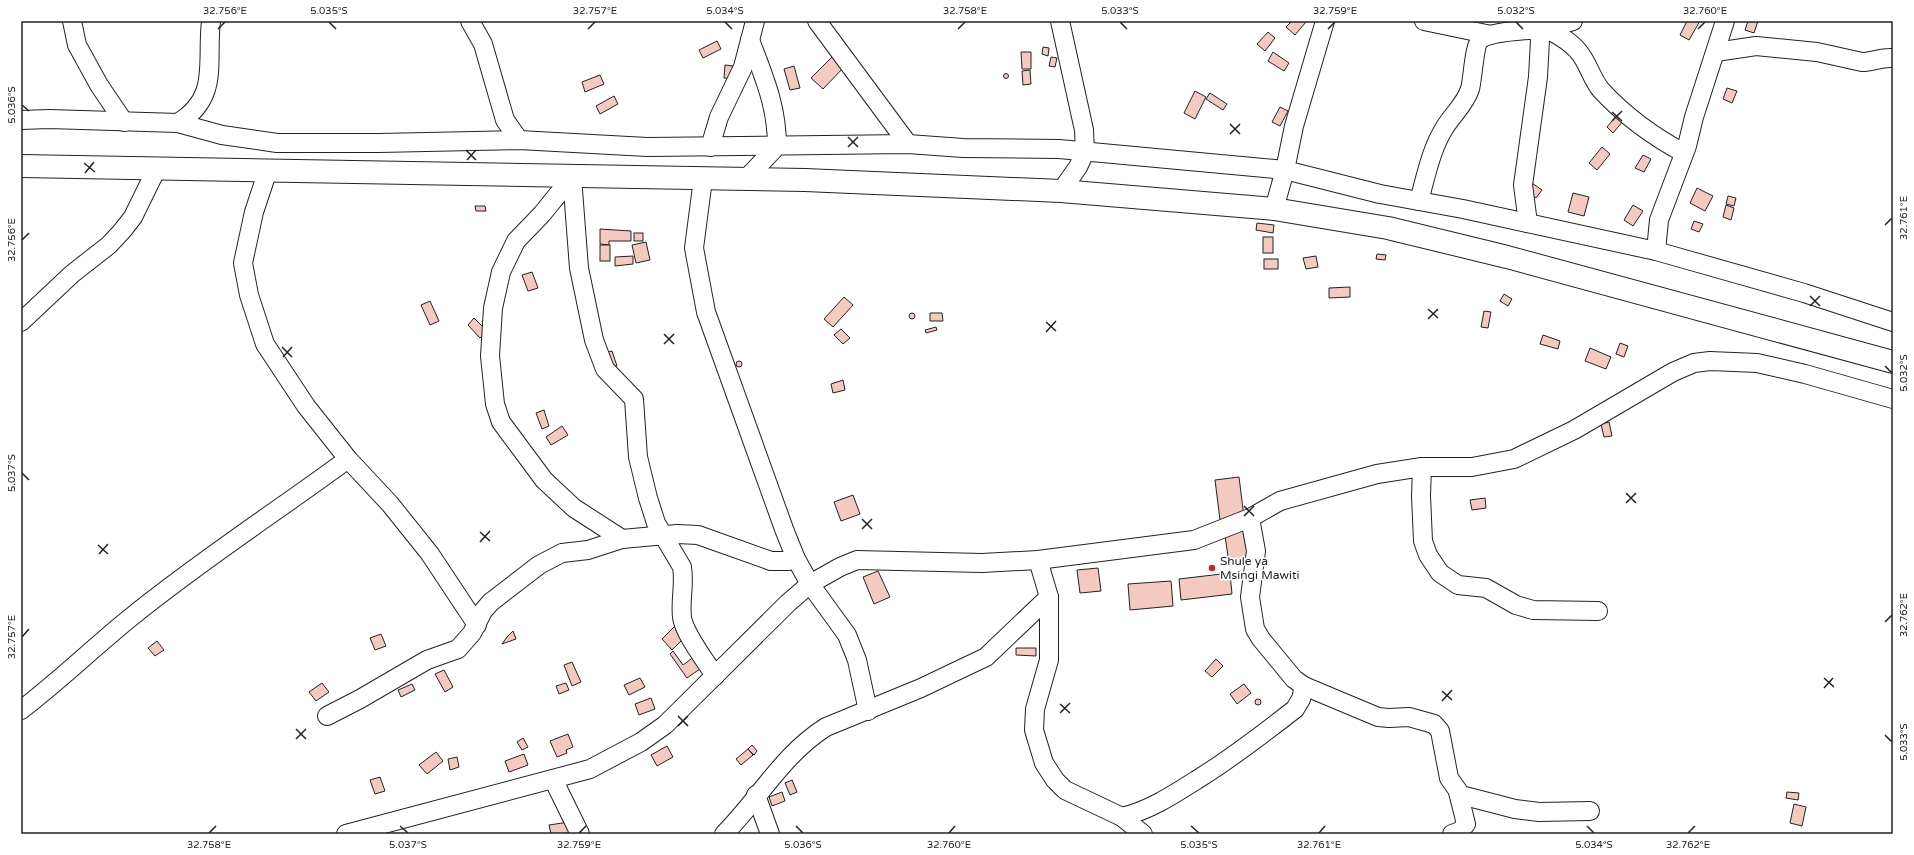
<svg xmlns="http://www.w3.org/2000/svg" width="1914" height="855" font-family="'Varela Round',sans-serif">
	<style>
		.building { fill: #f3c9c0; stroke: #222 }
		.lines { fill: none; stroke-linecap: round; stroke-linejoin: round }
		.minor-casing { stroke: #222; stroke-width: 20 }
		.highway-casing { stroke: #222; stroke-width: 24 }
		.minor { stroke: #fff; stroke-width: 18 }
		.highway { stroke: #fff; stroke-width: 22 }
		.ticks { fill: none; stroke: #222; stroke-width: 1.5 }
		.poi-dot { fill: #c62828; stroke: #fff; stroke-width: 1.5 }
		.labels { text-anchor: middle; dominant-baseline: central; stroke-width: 3; stroke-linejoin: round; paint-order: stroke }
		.poi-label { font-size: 12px; fill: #222; stroke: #fff; text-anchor: start }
		.neatline { fill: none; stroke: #222; stroke-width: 1.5 }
		.ticks-label { font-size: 10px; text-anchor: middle; fill: #222 }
	</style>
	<rect width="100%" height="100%" fill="#fff"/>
	<!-- building -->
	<g class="building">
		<polygon points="1292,21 1305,21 1306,22 1295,35 1286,27"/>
		<polygon points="1687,21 1700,21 1689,40 1680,35"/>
		<polygon points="1748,21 1758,21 1754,33 1745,30"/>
		<polygon points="1268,32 1275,38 1265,51 1257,44"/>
		<polygon points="717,41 721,49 703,58 699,50"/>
		<polygon points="1043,47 1049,48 1048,56 1042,54"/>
		<polygon points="1021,52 1031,52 1031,69 1022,69"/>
		<polygon points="1273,52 1289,63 1284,71 1268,61"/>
		<polygon points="836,53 847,64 823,89 811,78"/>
		<polygon points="1051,57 1057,58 1055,67 1049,66"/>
		<polygon points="725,65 733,66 732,79 724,78"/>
		<polygon points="794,66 800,88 790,90 784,69"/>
		<polygon points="1030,70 1031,84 1023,85 1022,71"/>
		<circle cx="1006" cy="76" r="2.5"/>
		<polygon points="600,75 604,84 585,92 582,82"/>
		<polygon points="1727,88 1737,91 1732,103 1723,99"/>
		<polygon points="1195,91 1206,97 1195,119 1184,113"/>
		<polygon points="1210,93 1227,104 1223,110 1206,99"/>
		<polygon points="614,96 618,104 600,114 596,106"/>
		<polygon points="1280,107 1288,111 1280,126 1272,122"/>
		<polygon points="1618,114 1624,120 1613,133 1607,127"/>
		<polygon points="1602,147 1610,154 1597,170 1589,163"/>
		<polygon points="1643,155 1651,159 1644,172 1635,168"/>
		<polygon points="1532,183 1542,190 1536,198 1526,190"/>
		<polygon points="1697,188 1713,196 1705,211 1690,203"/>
		<polygon points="1573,193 1589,197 1584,216 1568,212"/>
		<polygon points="1728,196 1736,198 1734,206 1726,204"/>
		<polygon points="1633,205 1643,211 1633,226 1624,220"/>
		<polygon points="1726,205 1734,208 1731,220 1723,217"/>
		<polygon points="475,206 485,206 486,211 476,211"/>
		<polygon points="1694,221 1703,224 1699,232 1691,229"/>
		<polygon points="1257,223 1274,225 1273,233 1256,230"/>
		<polygon points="600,229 631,231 631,241 609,241 609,245 600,244"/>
		<rect x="634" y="233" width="9" height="8"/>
		<rect x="1263" y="237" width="10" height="16"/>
		<polygon points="646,242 650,260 636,263 632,245"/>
		<rect x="600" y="245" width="10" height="16"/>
		<polygon points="1377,254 1386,255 1385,260 1376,259"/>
		<polygon points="633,256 633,264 615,266 615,257"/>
		<polygon points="1316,256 1318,267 1306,269 1303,258"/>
		<rect x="1264" y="259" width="14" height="10"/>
		<polygon points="532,272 538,288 528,291 522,275"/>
		<polygon points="1350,287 1350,297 1329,298 1329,288"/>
		<polygon points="1504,294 1512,299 1508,306 1500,301"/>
		<polygon points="844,297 853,305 833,327 824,319"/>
		<polygon points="430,301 439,321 430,325 421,305"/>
		<polygon points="1484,311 1491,312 1488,328 1481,327"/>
		<circle cx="912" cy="316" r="3"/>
		<polygon points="930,313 942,313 943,321 930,321"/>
		<polygon points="474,318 487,331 480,338 468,325"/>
		<polygon points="936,327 937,330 926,333 925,330"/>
		<polygon points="841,329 850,338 843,344 834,335"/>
		<polygon points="1543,335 1560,341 1558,349 1540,344"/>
		<polygon points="1620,343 1628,346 1624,357 1616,354"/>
		<polygon points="1590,348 1611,357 1606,369 1585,361"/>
		<polygon points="612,351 617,366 608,368 604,353"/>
		<circle cx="739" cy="364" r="3"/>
		<polygon points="843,380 845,390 833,393 831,384"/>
		<polygon points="544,410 549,426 542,429 536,413"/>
		<polygon points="1609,422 1612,436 1604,437 1601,424"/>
		<polygon points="562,426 568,435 551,445 546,437"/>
		<polygon points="1239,477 1244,517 1220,520 1215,480"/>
		<polygon points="853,495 860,514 841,521 834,502"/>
		<polygon points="1485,498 1486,508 1472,510 1470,500"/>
		<polygon points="1246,526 1251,560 1229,563 1224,529"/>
		<polygon points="1098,568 1101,591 1080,593 1077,570"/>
		<polygon points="878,571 890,597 874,604 863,577"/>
		<polygon points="1230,573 1232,594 1181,600 1179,579"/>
		<polygon points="1171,581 1173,606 1130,610 1128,584"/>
		<polygon points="675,626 686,636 672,650 662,639"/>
		<polygon points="513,631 516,639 502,644 507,637"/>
		<polygon points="381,634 386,646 375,650 370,638"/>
		<polygon points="157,641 164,650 155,656 148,648"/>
		<polygon points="1016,648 1036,648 1036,656 1016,655"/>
		<polygon points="673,651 683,665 699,653 707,664 687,678 670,654"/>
		<polygon points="1216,659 1223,666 1212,677 1205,671"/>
		<polygon points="572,662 581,682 572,686 564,665"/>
		<polygon points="444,670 453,687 445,692 435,674"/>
		<polygon points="640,678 645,687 629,695 624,685"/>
		<polygon points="322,683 329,692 316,701 309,692"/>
		<polygon points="566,683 569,690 559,694 556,686"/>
		<polygon points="412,684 415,690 401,697 398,690"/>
		<polygon points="1244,684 1251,693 1237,704 1230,694"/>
		<polygon points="651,698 655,709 639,715 635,704"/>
		<circle cx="1258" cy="702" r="3"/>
		<polygon points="568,734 573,747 566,750 567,753 557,757 550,741"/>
		<polygon points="523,738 528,747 522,750 517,742"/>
		<polygon points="752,745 757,751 754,755 748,749"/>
		<polygon points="667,746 673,757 657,766 651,755"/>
		<polygon points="748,749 753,755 741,765 736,759"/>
		<polygon points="436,752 443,761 427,774 419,765"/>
		<polygon points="524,754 528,765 509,772 505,761"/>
		<polygon points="457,757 459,767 450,770 448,759"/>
		<polygon points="380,777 385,791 375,794 370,780"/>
		<polygon points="792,780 797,792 790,795 785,783"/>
		<polygon points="782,792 785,801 772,806 769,797"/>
		<polygon points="1787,792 1799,793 1798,800 1786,798"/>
		<polygon points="1794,804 1806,807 1802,826 1790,823"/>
		<polygon points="569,822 570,833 551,834 549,825"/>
	</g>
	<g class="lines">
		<defs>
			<g id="minor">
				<polyline points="72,21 77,45 99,85 124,122"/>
				<polyline points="470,21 483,44 505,120 519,140"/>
				<polyline points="817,21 908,144"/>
				<polyline points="1060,21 1084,130 1085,152 1078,167 1061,191"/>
				<polyline points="1424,21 1491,35"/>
				<path d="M1545 28C1556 34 1569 40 1578 51 1588 62 1591 78 1601 90 1624 115 1654 137 1684 153"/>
				<path d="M1716 52 1756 46 1817 52 1862 62C1873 62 1881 57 1893 58"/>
				<path d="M21 120 49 119 178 123C220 97 206 63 211 21"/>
				<polyline points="178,123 222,135 277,143 379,143 519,140 647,147 908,144 963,148 1059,149 1285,170 1380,194 1463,209 1656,251 1804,293 1893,322"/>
				<polyline points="710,147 719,117 743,67 755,21"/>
				<polyline points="268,170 254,212 243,263 249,295 265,344 306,406 348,459 390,504 430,554 477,625"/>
				<path d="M572 177 579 268 594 340 605 369 634 399 638 457 648 498 656 523 682 567C685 583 680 600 682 617 684 634 706 661 715 676"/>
				<polyline points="572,177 542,214 516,241 501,272 493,308 490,356 495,404 501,422 544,480 574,508 622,539"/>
				<polyline points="703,179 694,248 706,312 784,529 796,559 810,584 847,635 857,660 868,711"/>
				<path d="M746 179 777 146C777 106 764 77 750 40"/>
				<path d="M1419 201C1426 176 1431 149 1445 127 1454 113 1465 104 1470 89 1473 78 1474 44 1481 39 1492 31 1523 31 1538 29 1550 28 1562 24 1573 21"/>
				<polyline points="1274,209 1285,170 1294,126 1325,21"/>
				<polyline points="1528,223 1523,185 1538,77 1540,40 1536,21"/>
				<polyline points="1656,251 1659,220 1687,146 1694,117 1725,21"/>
				<polyline points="21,322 72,274 109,245 122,231 133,217 157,168"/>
				<polyline points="1422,467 1421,496 1423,541 1428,555 1440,573 1458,585 1486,588 1516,605 1533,610 1598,611"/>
				<polyline points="1250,518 1256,551 1250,597 1255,629 1261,639 1294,679 1304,686 1378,717 1389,718 1409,717 1434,724 1440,731 1449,778 1461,795 1515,809 1539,812 1590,811"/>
				<polyline points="1038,560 1049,597 1049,660 1035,709 1034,730 1044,763 1055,780 1065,790 1122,817 1143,834"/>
				<path d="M21 710C59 681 93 648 130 618 200 561 276 512 348 459"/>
				<polyline points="327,716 360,699 427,660 458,649 472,633 483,611 491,602 539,565 562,553 588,550 622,539 677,534 698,535 771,561 788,561 796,559"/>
				<polyline points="553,779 580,834"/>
				<polyline points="756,795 770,834"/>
				<path d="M1122 817C1150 810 1173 795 1198 779 1232 758 1263 734 1295 709L1301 699 1304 686"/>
				<polyline points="346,834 590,769 641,742 665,725 788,603 810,584 840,567 857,560 982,563 1038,560 1194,540 1250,518 1280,501 1377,474 1422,467 1472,467 1514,459 1574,430 1673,372 1694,363 1710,361 1757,363 1805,374 1893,399"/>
				<path d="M724 834C759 799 783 754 826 727L921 688 986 657 1049 597"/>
				<polyline points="1452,834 1460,831 1466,824 1458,792"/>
			</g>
			<polyline id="highway" points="21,166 805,180 1061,191 1274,209 1388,228 1507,257 1893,362"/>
		</defs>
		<!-- minor casing -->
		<use href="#minor" class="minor-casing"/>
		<!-- highway casing -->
		<use href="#highway" class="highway-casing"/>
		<!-- minor -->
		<use href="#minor" class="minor"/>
		<!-- highway -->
		<use href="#highway" class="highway"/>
	</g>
	<!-- ticks -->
	<path class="ticks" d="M329 22 336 29M725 22 732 29M1120 22 1127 29M1516 22 1523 29M218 29 225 22M588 29 595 22M958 29 965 22M1328 29 1335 22M1698 29 1705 22M22 105 29 111M1612 112 1622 121M1612 121 1622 111M1230 124 1240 134M1230 134 1240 124M848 137 858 147M848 147 858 137M466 150 476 160M467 160 476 150M84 163 95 172M85 173 94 162M1885 225 1892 218M22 240 29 233M1810 296 1820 306M1810 306 1820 296M1428 309 1438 318M1428 319 1438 309M1046 322 1056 331M1046 332 1056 321M664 334 674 344M664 344 674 334M282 347 292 357M283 357 292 347M1885 366 1892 373M22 473 29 480M1626 493 1636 503M1626 503 1636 493M1244 506 1254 516M1244 516 1254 506M862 519 872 529M862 529 872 519M480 532 490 541M480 542 490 531M98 545 108 554M99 554 108 544M1885 622 1892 615M22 637 29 629M1824 678 1834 687M1824 688 1833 678M1442 691 1452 700M1442 701 1452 690M1060 704 1070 713M1060 713 1070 703M678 716 688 726M678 726 688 716M296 729 306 739M1885 735 1892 742M296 739 306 729M400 826 408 833M796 826 803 833M1191 826 1199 833M1587 826 1594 833M209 833 216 826M579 833 586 826M949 833 955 826M1319 833 1325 826M1688 833 1695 826"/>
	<!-- markers -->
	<circle class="poi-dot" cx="1212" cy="568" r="4"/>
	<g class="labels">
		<!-- poi labels -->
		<g class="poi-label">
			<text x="1220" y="561">Shule ya<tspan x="1220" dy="14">Msingi Mawiti</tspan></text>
		</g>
	</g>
	<!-- border -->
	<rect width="1914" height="855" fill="none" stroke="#ffffff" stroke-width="44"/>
	<rect x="22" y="22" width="1870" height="811" class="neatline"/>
	<g class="ticks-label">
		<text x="225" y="14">32.756°E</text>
		<text x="329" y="14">5.035°S</text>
		<text x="595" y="14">32.757°E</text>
		<text x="725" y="14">5.034°S</text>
		<text x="965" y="14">32.758°E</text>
		<text x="1120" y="14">5.033°S</text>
		<text x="1335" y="14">32.759°E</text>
		<text x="1516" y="14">5.032°S</text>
		<text x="1705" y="14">32.760°E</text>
		<text transform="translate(11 105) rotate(-90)" y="4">5.036°S</text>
		<text transform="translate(1903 218) rotate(-90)" y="4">32.761°E</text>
		<text transform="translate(11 240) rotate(-90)" y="4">32.756°E</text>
		<text transform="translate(1903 373) rotate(-90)" y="4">5.032°S</text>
		<text transform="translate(11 473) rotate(-90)" y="4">5.037°S</text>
		<text transform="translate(1903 615) rotate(-90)" y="4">32.762°E</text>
		<text transform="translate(11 637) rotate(-90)" y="4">32.757°E</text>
		<text transform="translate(1903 742) rotate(-90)" y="4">5.033°S</text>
		<text x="209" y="848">32.758°E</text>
		<text x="408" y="848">5.037°S</text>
		<text x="579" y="848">32.759°E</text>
		<text x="803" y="848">5.036°S</text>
		<text x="949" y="848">32.760°E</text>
		<text x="1199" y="848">5.035°S</text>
		<text x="1319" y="848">32.761°E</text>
		<text x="1594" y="848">5.034°S</text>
		<text x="1688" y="848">32.762°E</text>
	</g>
</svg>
